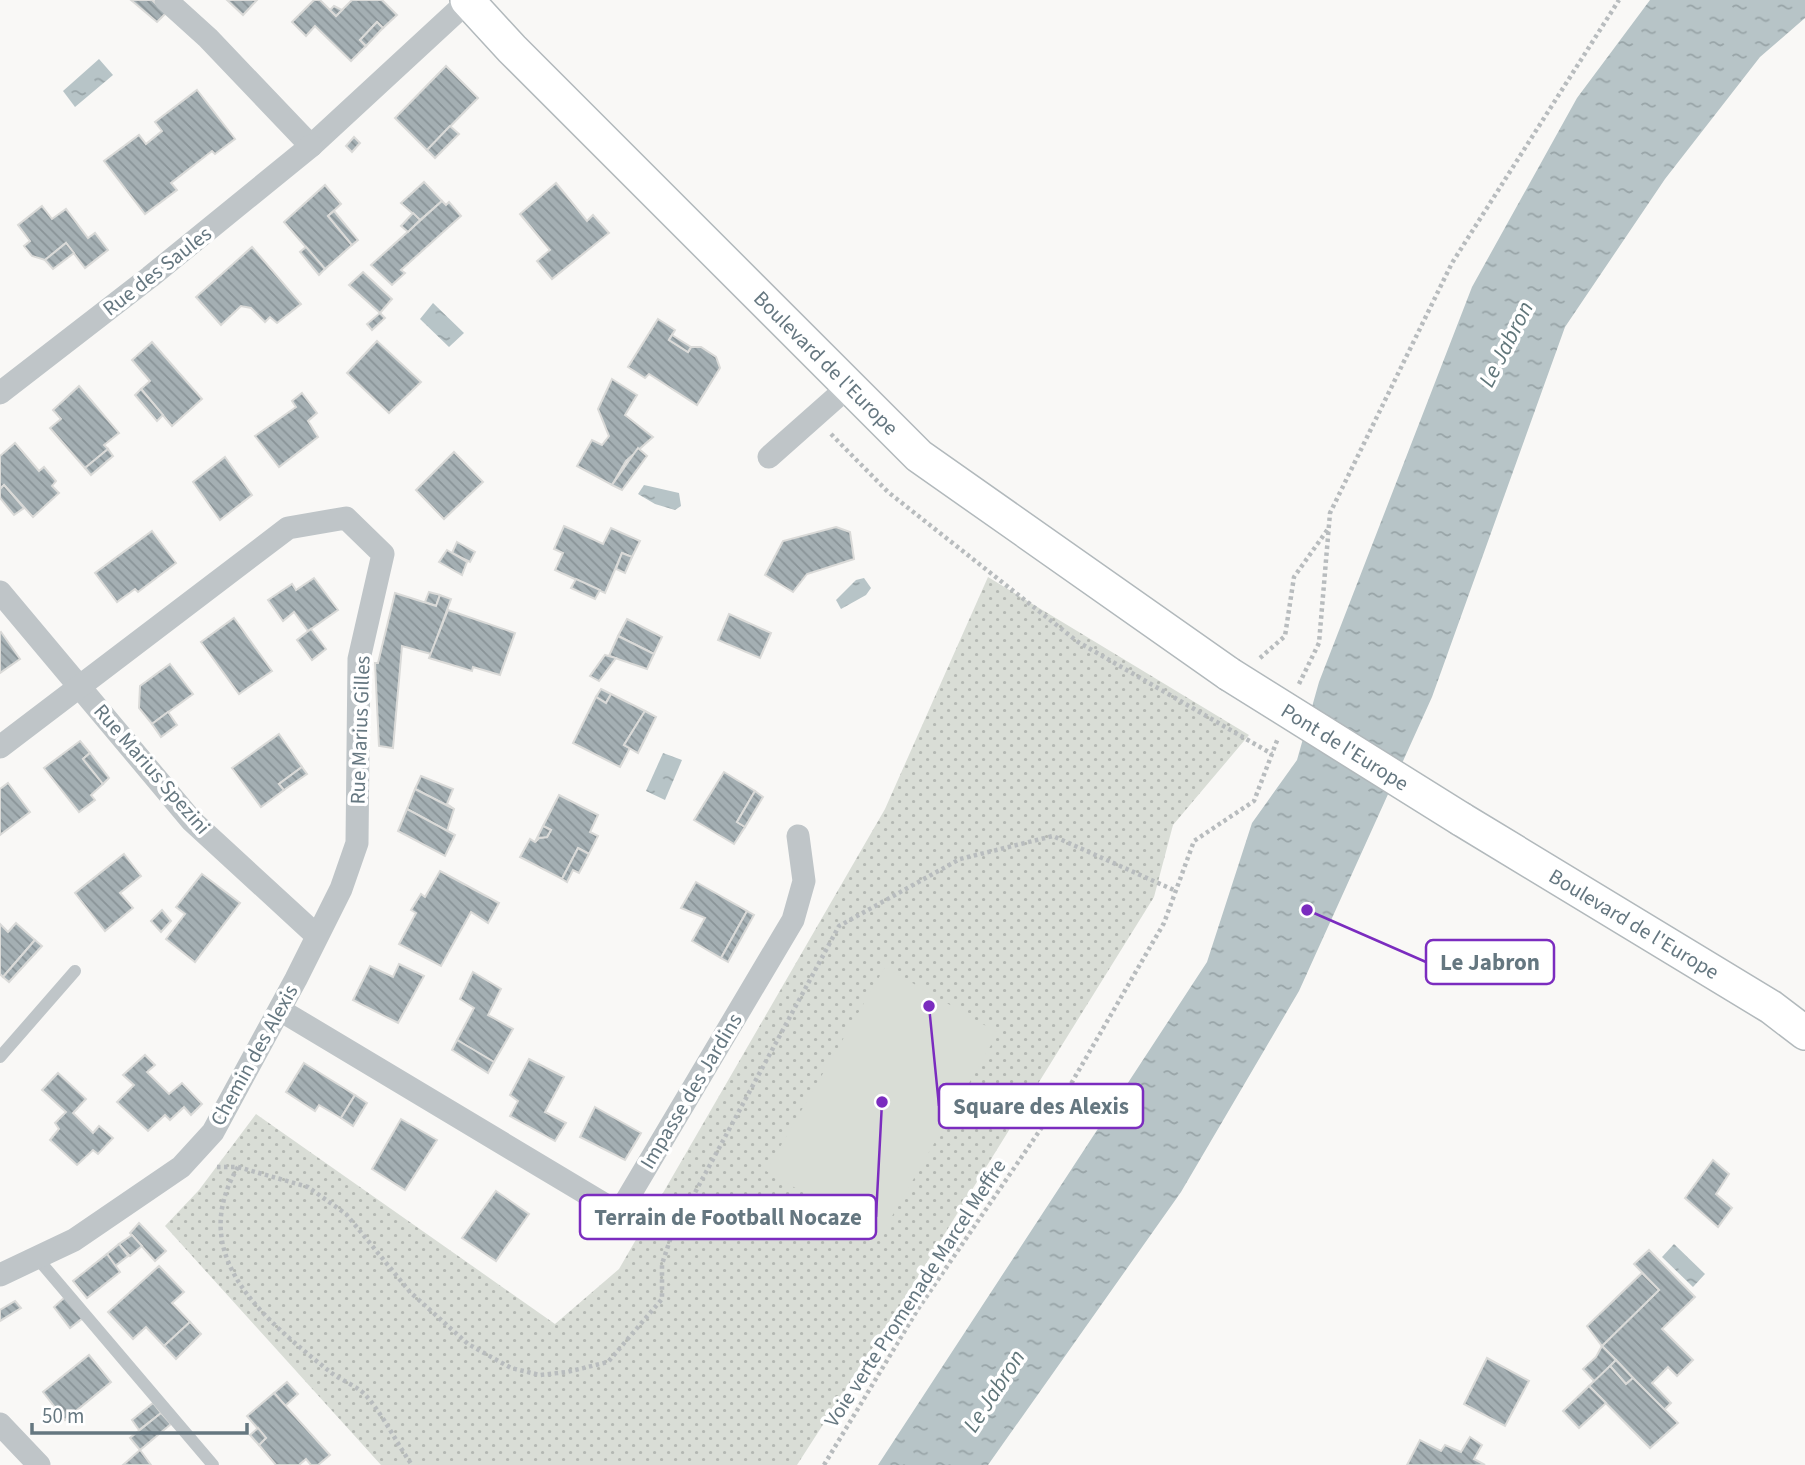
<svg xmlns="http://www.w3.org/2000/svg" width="1805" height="1465" font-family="'Source Sans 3',sans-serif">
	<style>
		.grass { fill: url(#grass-dots) }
		.garden { fill: #d9ddd6 }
		.water { fill: url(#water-ripples) }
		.building { fill: url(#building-back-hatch); stroke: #dadad8; stroke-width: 2 }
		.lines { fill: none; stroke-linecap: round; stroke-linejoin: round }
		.secondary-casing { stroke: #b2b9bc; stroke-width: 36 }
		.path { stroke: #b8bcbe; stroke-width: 4.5; stroke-dasharray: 3.5 3.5; stroke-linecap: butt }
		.lane { stroke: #bfc5c8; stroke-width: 12 }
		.street { stroke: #bfc5c8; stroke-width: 23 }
		.secondary { stroke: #fff; stroke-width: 33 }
		.secondary-bridge-casing { stroke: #b2b9bc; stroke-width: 36; stroke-linecap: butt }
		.secondary-bridge { stroke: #fff; stroke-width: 33 }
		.labels { text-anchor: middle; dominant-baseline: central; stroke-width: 7; stroke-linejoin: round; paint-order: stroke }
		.street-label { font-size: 21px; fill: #657780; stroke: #fff }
		.water-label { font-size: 23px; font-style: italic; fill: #60767a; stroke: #fff }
		.leader { fill: none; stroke: #7b2cbf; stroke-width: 2.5 }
		.callout-dot { fill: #7b2cbf; stroke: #fff; stroke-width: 2.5 }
		.callout { fill: #fff; stroke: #7b2cbf; stroke-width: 2.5 }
		.callout-label { font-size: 23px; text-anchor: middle; font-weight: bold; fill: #657780 }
	</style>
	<defs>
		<pattern id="grass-dots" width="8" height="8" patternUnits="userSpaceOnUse" patternTransform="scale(1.75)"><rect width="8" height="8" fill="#d9ddd6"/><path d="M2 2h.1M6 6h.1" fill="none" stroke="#b4b8b3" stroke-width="1.8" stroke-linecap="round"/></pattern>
		<pattern id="water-ripples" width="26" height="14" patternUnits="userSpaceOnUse" patternTransform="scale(1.75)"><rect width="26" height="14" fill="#b7c4c7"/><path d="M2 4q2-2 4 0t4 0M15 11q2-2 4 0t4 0" fill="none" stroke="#98a4a7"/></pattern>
		<pattern id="building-back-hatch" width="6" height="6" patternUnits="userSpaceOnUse" patternTransform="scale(1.75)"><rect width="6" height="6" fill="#a4afb3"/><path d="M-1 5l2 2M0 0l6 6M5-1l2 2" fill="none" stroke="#899397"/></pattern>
	</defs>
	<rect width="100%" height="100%" fill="#f9f8f6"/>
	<!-- grass -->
	<polygon class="grass" points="988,577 1249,735 1173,825 1154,897 906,1296 797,1465 381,1465 165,1226 199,1190 256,1114 555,1324 619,1269 885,809"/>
	<!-- garden -->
	<polygon class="garden" points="885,967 998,1033 880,1237 766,1171"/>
	<!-- water -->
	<g class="water">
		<polygon points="1650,0 1805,0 1805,18 1760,57 1665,179 1565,327 1432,697 1299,991 1181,1192 988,1465 878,1465 1207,962 1252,823 1297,760 1319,682 1472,287 1577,98"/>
		<polygon points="99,59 113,75 75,107 63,91"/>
		<polygon points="433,303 464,333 449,347 420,319"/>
		<polygon points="644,485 679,493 681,506 675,510 655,504 638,494"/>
		<polygon points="864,578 871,588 866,595 841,609 836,600 856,580"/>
		<polygon points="663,753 682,760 665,800 646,791"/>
		<polygon points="1674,1244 1705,1274 1693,1287 1662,1257"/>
	</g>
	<!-- building -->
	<g class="building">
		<polygon points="131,0 152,0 166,13 157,22"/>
		<polygon points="227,0 257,0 243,15"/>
		<polygon points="314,0 320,0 336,16 352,0 382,0 397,15 383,28 377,22 360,40 366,46 351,61 315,26 306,36 292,22"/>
		<polygon points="334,6 342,10 336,16 330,10"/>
		<polygon points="377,22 383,28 366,46 360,40"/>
		<polygon points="446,66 478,98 427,150 395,118"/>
		<polygon points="197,90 235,139 215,154 212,151 171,183 177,190 145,214 104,161 139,135 146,144 162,131 155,122"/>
		<polygon points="450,126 459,134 435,158 427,150"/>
		<polygon points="354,137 360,143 352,152 346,146"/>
		<polygon points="424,182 442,201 420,220 401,203"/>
		<polygon points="556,183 587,221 593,215 609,233 552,279 537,261 550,250 520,214"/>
		<polygon points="325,185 341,204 328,216 352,245 325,269 284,222"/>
		<polygon points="442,201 446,205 449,202 461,216 401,270 405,273 392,285 371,265"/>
		<polygon points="42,206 52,219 66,209 88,238 95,233 108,250 85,268 66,243 45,260 32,256 24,246 30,241 18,225"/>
		<polygon points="334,211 358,240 352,245 328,216"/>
		<polygon points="413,213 420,220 408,232 401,226"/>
		<polygon points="66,243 74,253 53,269 45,260"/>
		<polygon points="252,247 301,304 277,323 270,317 265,322 251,308 241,306 221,325 196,297"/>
		<polygon points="306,247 325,269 319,275 300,252"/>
		<polygon points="363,272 392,299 380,313 349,285"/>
		<polygon points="380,313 385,318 372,330 367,324"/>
		<polygon points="658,319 675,330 669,340 688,352 691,347 701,347 716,357 720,368 697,405 649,374 645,378 628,367"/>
		<polygon points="672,335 691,347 688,352 669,340"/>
		<polygon points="377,341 421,382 389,413 347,373"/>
		<polygon points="152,342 202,399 172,426 141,389 150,381 132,360"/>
		<polygon points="612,379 637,395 625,415 653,437 626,461 612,485 577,466 592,440 602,445 609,436 598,409"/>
		<polygon points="79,386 119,433 104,445 108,449 85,468 50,428 61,419 53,410"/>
		<polygon points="141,389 163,415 157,421 135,395"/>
		<polygon points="302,393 317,413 308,421 318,437 279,467 255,436 296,407 292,401"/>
		<polygon points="15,443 39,471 44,467 56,481 52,486 59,493 33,517 4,485 0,489 0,456"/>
		<polygon points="638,448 647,456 622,490 612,485"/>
		<polygon points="108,449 113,456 91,475 85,468"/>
		<polygon points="454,452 483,482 444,519 416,490"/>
		<polygon points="225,457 252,495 220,520 193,482"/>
		<polygon points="4,485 24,508 14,515 0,498 0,489"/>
		<polygon points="564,526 603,544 611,528 640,541 632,557 622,553 605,593 555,570 563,553 554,549"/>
		<polygon points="836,527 850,532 854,559 807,574 793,592 765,575 783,541"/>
		<polygon points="152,531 176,563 138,592 135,589 117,602 95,573"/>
		<polygon points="457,542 475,552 470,562 452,553"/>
		<polygon points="447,550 467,562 462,575 439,562"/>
		<polygon points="622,553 632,557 625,573 616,569"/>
		<polygon points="314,578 338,610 308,631 294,612 283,621 268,600 292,584 296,590"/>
		<polygon points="576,579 600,590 595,599 571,588"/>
		<polygon points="429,592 440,595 436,606 425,602"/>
		<polygon points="395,593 436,606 440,595 451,599 431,654 402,646 393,748 379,746 375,663 378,663"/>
		<polygon points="448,610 515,633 500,675 473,667 472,671 429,658"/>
		<polygon points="729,614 771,633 760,658 718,640"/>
		<polygon points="234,618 272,671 239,694 201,642"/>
		<polygon points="627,619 662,637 654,654 618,636"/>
		<polygon points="311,629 326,649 312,660 297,640"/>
		<polygon points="1,632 20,659 0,673 0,633"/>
		<polygon points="618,636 654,654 647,669 609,656"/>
		<polygon points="605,655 616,658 599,681 590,676"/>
		<polygon points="170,664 193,694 152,724 139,708 140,686"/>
		<polygon points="601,689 611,694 606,703 596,697"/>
		<polygon points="611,694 645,711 624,745 630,748 620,767 573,743 596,697 606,703"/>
		<polygon points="645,711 656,717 638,753 624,745"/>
		<polygon points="168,712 177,725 161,737 152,724"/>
		<polygon points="279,734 302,767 279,784 284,790 261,807 232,768"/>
		<polygon points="80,741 90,753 83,759 103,784 91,795 95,800 79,812 44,768"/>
		<polygon points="90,753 109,778 103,784 83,759"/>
		<polygon points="302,767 307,774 284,790 279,784"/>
		<polygon points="724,772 755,791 737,822 745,827 734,844 694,820"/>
		<polygon points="421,776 453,789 447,804 454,809 415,789"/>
		<polygon points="8,783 30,812 0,835 0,789"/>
		<polygon points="415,789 454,809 447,831 407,809"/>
		<polygon points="755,791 763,797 745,827 737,822"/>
		<polygon points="559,795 598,815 590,832 598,836 589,854 578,848 562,879 520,857 530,839 535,842 539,838 547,837 551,830 543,826"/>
		<polygon points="407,809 455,835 445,856 398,831"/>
		<polygon points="543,826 551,830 547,837 539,838 535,842"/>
		<polygon points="578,848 589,854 579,873 573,870 567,882 562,879"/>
		<polygon points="124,854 141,876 120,893 133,908 105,931 75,893"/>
		<polygon points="440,871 499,903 488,923 471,912 441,966 399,944 416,913 411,910 421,894 425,897"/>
		<polygon points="202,874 240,903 195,962 166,939 185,914 176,907"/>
		<polygon points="696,882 747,911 721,958 692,941 705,918 681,908"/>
		<polygon points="162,910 171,921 161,932 151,921"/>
		<polygon points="747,911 754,915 728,962 721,958"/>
		<polygon points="16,923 35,940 3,977 0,974 0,924 8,932"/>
		<polygon points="35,940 42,946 9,982 3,977"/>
		<polygon points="399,964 424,976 398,1023 353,1000 370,966 393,977"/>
		<polygon points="473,972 501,989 488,1015 513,1029 494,1062 457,1040 474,1008 460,999"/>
		<polygon points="457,1040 494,1062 488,1073 452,1050"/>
		<polygon points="145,1055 155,1065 147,1072 169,1094 182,1083 202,1104 191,1115 184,1107 170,1120 165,1115 148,1131 117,1102 134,1085 123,1075"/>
		<polygon points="529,1059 564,1077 545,1112 566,1123 555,1141 510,1116 518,1101 510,1095"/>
		<polygon points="304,1063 355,1095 341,1118 319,1105 315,1111 286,1092"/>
		<polygon points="58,1073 86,1099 73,1113 93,1133 99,1126 113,1138 98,1154 93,1150 77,1165 50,1140 59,1129 55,1123 66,1112 42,1090"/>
		<polygon points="355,1095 367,1103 353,1126 341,1118"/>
		<polygon points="595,1107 641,1133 625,1160 580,1137"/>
		<polygon points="401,1119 437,1140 405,1190 372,1169"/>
		<polygon points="1713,1160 1729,1174 1716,1194 1732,1208 1718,1227 1685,1198"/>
		<polygon points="496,1191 529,1214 496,1261 462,1238"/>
		<polygon points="139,1223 166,1251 155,1261 130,1233"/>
		<polygon points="132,1235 142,1246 130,1256 119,1244"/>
		<polygon points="119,1244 128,1256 115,1266 107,1254"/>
		<polygon points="1649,1250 1695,1297 1662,1329 1693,1360 1677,1376 1668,1367 1652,1383 1671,1403 1664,1410 1602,1346 1659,1290 1634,1264"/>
		<polygon points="107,1254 120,1272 87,1298 73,1281"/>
		<polygon points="159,1266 184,1292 172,1303 190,1322 164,1346 146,1327 133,1339 108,1312"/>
		<polygon points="1642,1273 1659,1290 1602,1346 1587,1326"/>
		<polygon points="65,1297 83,1318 70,1328 54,1307"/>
		<polygon points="15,1301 21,1308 0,1321 0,1310"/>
		<polygon points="190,1322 201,1334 176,1359 164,1346"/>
		<polygon points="1602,1346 1616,1360 1595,1382 1583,1369 1596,1357"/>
		<polygon points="89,1355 111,1382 65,1420 43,1392"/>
		<polygon points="1487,1358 1529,1381 1505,1426 1464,1404"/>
		<polygon points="1616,1360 1633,1378 1626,1384 1610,1366"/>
		<polygon points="1610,1366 1626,1384 1633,1378 1678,1423 1650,1448 1589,1386"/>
		<polygon points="287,1382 298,1394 285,1406 274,1393"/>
		<polygon points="1589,1386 1606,1403 1579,1428 1563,1411"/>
		<polygon points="274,1393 330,1455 318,1465 311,1465 306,1459 299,1465 276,1465 259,1445 266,1438 247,1416"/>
		<polygon points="153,1403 161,1413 139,1430 132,1420"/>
		<polygon points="161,1413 171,1424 140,1450 130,1438"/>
		<polygon points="258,1428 266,1438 259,1445 250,1435"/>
		<polygon points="1470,1437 1482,1445 1474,1459 1485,1465 1407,1465 1420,1440 1441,1451 1445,1445 1461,1452"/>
		<polygon points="140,1450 151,1465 123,1465"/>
	</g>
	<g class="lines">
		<defs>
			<g id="secondary">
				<polyline points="467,0 512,49 919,456 1229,674"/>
				<polyline points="1461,819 1771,1007 1805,1033"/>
			</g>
		</defs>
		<!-- secondary casing -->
		<use href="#secondary" class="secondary-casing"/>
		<!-- path -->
		<g class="path">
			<polyline points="831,434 888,492 1078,642 1272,754"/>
			<polyline points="1260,658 1285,636 1294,577 1328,529"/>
			<polyline points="1299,684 1319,643 1330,513 1452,263 1619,0"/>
			<polyline points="217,1167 238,1167 308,1187 346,1214 410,1292 468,1344 511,1368 540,1375 567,1372 608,1362 662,1299 662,1264 671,1237 839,926 960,859 1053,836 1176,891"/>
			<path d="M238 1167C185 1256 264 1319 329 1371 341 1381 359 1386 368 1398 385 1418 397 1444 412 1465"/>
			<polyline points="824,1465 918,1309 1068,1089 1164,923 1194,841 1254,801 1278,738"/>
		</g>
		<!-- lane -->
		<g class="lane">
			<polyline points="0,1057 75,971"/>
			<polyline points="37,1258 213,1465"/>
		</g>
		<!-- street -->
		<g class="street">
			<polyline points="166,0 208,38 311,146 468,1"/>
			<polyline points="0,393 150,277 311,146"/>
			<polyline points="769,457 849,386"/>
			<polyline points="0,592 192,821 316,935"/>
			<polyline points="0,747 288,528 346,518 383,554 359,659 357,843 341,889 296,979 213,1132 181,1167 74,1240 0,1275"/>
			<polyline points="280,1010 619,1213 793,920 804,881 798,836"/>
			<polyline points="0,1424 39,1465"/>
		</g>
		<!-- secondary -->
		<use href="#secondary" class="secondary"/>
		<defs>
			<polyline id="secondary-bridge" points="1229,674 1461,819"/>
		</defs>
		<!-- secondary-bridge casing -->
		<use href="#secondary-bridge" class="secondary-bridge-casing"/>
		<!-- secondary-bridge -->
		<use href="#secondary-bridge" class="secondary-bridge"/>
	</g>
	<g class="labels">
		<!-- street labels -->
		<g class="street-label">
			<text transform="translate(157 271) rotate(-38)">Rue des Saules</text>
			<text transform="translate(826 363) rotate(45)">Boulevard de l'Europe</text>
			<text transform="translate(360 730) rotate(-88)">Rue Marius Gilles</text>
			<text transform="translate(1345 747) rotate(32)">Pont de l'Europe</text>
			<text transform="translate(152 769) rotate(49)">Rue Marius Spezini</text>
			<text transform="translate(1634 924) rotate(31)">Boulevard de l'Europe</text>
			<text transform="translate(254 1055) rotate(-61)">Chemin des Alexis</text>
			<text transform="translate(691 1091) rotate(-59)">Impasse des Jardins</text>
			<text transform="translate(915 1293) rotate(-57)">Voie verte Promenade Marcel Meffre</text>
		</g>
		<!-- water labels -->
		<g class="water-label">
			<text transform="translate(1506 344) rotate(-63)">Le Jabron</text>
			<text transform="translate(994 1391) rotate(-57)">Le Jabron</text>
		</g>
	</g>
	<!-- callouts -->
	<path class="leader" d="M1307 910L1426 962M929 1006L939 1106M882 1102L876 1217"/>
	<g class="callout-dot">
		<circle cx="1307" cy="910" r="7"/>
		<circle cx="929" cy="1006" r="7"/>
		<circle cx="882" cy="1102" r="7"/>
	</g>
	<g class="callout">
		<rect x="1426" y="940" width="128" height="44" rx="7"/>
		<rect x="939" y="1084" width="204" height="44" rx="7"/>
		<rect x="580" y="1195" width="296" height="44" rx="7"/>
	</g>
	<g class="callout-label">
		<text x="1490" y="970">Le Jabron</text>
		<text x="1041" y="1114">Square des Alexis</text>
		<text x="728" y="1225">Terrain de Football Nocaze</text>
	</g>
	<!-- scale -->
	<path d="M32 1423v10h215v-10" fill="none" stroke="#657780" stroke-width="3.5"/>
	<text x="42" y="1423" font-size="21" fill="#657780" stroke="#ffffff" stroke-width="5" paint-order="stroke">50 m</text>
</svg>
